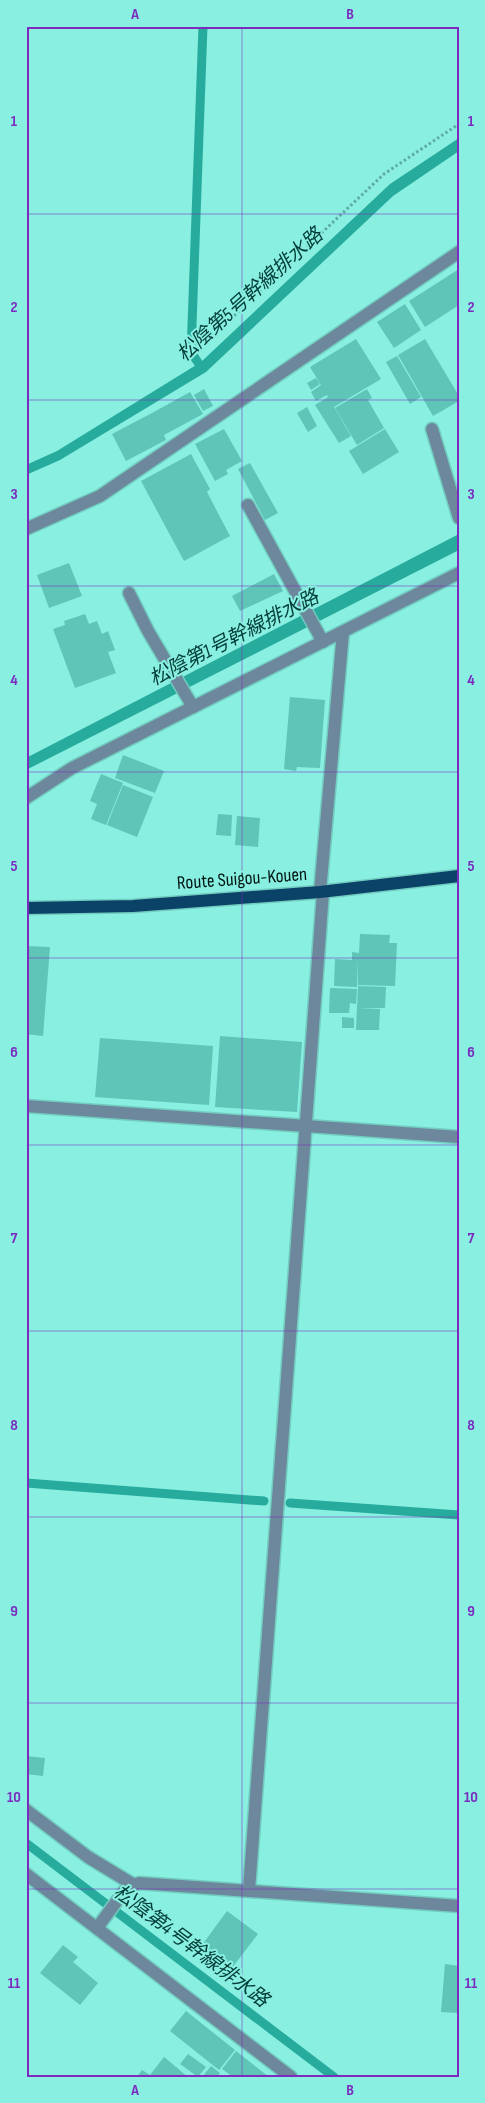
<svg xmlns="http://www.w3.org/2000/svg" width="485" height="2103" font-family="'Sofia Sans Condensed','Noto Sans JP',sans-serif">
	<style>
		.water { fill: #27ab9d }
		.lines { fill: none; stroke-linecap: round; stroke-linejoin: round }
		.stream { stroke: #27ab9d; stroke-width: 9 }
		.building { fill: #5ec5b8 }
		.minor-casing { stroke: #72ccc0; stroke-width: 15 }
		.major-casing { stroke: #72ccc0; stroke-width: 15 }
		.path { stroke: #5faca2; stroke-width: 3; stroke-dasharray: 2.5 2.5; stroke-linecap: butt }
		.minor { stroke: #6d879c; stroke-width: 12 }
		.major { stroke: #0b4267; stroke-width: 12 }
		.grid { fill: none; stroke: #7b2cbf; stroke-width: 1; stroke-opacity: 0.55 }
		.labels { text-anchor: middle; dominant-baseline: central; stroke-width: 4; stroke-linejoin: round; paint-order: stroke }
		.street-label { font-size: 19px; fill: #001411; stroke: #88efe1 }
		.water-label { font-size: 20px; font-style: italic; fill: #033d37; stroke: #88efe1 }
		.neatline { fill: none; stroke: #7b2cbf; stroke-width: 2 }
		.grid-label { font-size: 16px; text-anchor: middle; font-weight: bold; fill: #7b2cbf }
	</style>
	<rect width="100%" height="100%" fill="#88efe1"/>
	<!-- water -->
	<g class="water">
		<polygon points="459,138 459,151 393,196 206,372 60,460 26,475 26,465 57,451 201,362 390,184"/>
		<polygon points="459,534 459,550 26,770 26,758"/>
	</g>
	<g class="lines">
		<!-- stream -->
		<g class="stream">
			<polyline points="201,367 191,352 203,26"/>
			<polyline points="26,1483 264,1501"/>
			<polyline points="290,1503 459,1515"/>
			<polyline points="26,1843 334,2077"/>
		</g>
	</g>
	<!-- building -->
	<g class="building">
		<polygon points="459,269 459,305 425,327 409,301"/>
		<polygon points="405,304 421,330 394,348 377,322"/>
		<polygon points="356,339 381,379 334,407 351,436 339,443 315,405 328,397 327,395 316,401 311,392 321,385 310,367"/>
		<polygon points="425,339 459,396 459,401 433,416 398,355"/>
		<polygon points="397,356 421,397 410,404 386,362"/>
		<polygon points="316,378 320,384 311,390 307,383"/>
		<polygon points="204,389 213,406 203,411 194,395"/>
		<polygon points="367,389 372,398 368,400 384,428 357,445 335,408"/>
		<polygon points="190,392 203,414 164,435 166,440 126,461 112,434 152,413 159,426 152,413"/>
		<polygon points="307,407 317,426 308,432 297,413"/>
		<polygon points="224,429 242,461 226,470 228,474 215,481 195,444"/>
		<polygon points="385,429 399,452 363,474 349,451"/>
		<polygon points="191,454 210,489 207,492 230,536 184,561 141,481"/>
		<polygon points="250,463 278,513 265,520 238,469"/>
		<polygon points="69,563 82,596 49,608 37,575"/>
		<polygon points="274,574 283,591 240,611 232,596"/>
		<polygon points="85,614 89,624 97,621 102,634 108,631 115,650 108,652 116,673 75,688 53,629 65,625 64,621"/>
		<polygon points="290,697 325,700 320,768 297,767 296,771 284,769"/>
		<polygon points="123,755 164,771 155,793 115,778"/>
		<polygon points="101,774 123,783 106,825 91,819 97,804 90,801"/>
		<polygon points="123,785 153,797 137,837 107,825"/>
		<polygon points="218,814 232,815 231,836 216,835"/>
		<polygon points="237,816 260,818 258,847 235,845"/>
		<polygon points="360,934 390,935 389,943 397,943 395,986 358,985 358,960 357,987 334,986 335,959 352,960 352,952 359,953"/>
		<polygon points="26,946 50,947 43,1036 26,1034"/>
		<polygon points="358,986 386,987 385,1008 357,1008"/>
		<polygon points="330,988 357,989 356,1004 350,1003 349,1013 329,1013"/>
		<polygon points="357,1008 380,1009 379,1030 356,1030"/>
		<polygon points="342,1017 354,1018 354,1028 342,1028"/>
		<polygon points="220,1036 302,1042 297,1112 215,1107"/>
		<polygon points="100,1038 213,1046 209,1105 95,1097"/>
		<polygon points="26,1756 45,1758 43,1776 26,1774"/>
		<polygon points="227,1911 258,1934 232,1968 202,1945"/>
		<polygon points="63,1945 78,1957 73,1962 98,1983 80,2005 40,1973"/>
		<polygon points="445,1964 459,1966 459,2013 441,2012"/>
		<polygon points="186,2011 235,2050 219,2070 170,2031"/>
		<polygon points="236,2051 269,2077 233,2077 222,2069"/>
		<polygon points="188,2054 206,2067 198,2077 180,2064"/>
		<polygon points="164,2057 188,2077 137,2077 142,2070 150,2075"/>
		<polygon points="211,2066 220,2073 217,2077 205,2077 203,2076"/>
	</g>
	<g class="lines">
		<defs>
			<g id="minor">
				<polyline points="432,429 459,518"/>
				<polyline points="248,505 323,642"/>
				<polyline points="26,529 100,496 459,252"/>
				<polyline points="129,593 148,631 193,707"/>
				<polyline points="26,798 72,768 459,573"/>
				<polyline points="320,892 343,632"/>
				<polyline points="26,1106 459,1137"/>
				<polyline points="26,1810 88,1857 134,1885"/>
				<polyline points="26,1874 291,2077"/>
				<polyline points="249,1890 323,892"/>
				<polyline points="97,1928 125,1890 139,1883 459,1906"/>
			</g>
			<polyline id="major" points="26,908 133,906 320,892 459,876"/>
		</defs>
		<!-- minor casing -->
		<use href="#minor" class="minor-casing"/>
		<!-- major casing -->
		<use href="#major" class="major-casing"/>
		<!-- path -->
		<polyline class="path" points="205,343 384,174 459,124"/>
		<!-- minor -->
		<use href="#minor" class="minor"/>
		<!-- major -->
		<use href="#major" class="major"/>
	</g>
	<!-- grid -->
	<path class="grid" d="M242 26V2077M26 214H459M26 400H459M26 586H459M26 772H459M26 958H459M26 1145H459M26 1331H459M26 1517H459M26 1703H459M26 1889H459"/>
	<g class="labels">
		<!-- street labels -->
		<g class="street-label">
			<text transform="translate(242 879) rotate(-4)">Route Suigou-Kouen</text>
		</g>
		<!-- water labels -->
		<g class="water-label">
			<text transform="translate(250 295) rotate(-42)">松陰第5号幹線排水路</text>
			<text transform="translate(234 638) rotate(-27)">松陰第1号幹線排水路</text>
			<text transform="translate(191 1946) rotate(37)">松陰第4号幹線排水路</text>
		</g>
	</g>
	<!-- border -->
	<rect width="485" height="2103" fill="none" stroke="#88efe1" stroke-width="55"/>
	<rect x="28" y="28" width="430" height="2048" class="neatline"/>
	<g class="grid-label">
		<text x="135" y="19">A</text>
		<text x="350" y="19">B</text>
		<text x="14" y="126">1</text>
		<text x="471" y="126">1</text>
		<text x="14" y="312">2</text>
		<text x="471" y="312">2</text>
		<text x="14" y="499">3</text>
		<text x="471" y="499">3</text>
		<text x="14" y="685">4</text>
		<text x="471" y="685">4</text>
		<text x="14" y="871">5</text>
		<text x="471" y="871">5</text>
		<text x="14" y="1057">6</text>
		<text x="471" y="1057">6</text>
		<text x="14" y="1243">7</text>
		<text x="471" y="1243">7</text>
		<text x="14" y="1430">8</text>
		<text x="471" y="1430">8</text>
		<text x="14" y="1616">9</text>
		<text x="471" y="1616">9</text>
		<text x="14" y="1802">10</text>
		<text x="471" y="1802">10</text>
		<text x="14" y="1988">11</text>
		<text x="471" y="1988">11</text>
		<text x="135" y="2095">A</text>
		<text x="350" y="2095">B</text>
	</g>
</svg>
